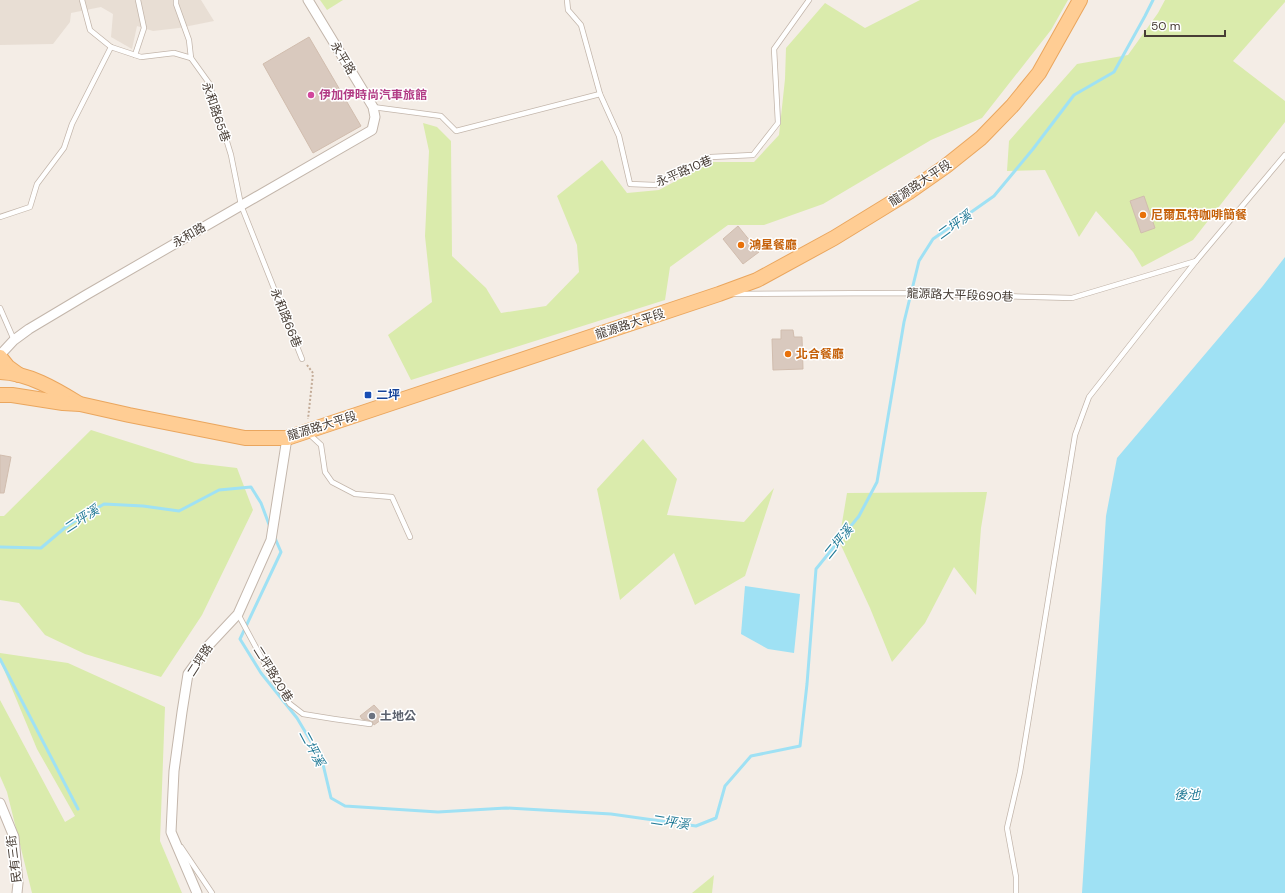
<svg xmlns="http://www.w3.org/2000/svg" width="1285" height="893" font-family="'DM Sans','Noto Sans TC',sans-serif">
	<style>
		.residential { fill: #e8ded4 }
		.green { fill: #daebac }
		.water { fill: #9fe1f4 }
		.lines { fill: none; stroke-linecap: round; stroke-linejoin: round }
		.stream { stroke: #9fe1f4; stroke-width: 3 }
		.building { fill: #d9c9be; stroke: #d1bdae }
		.lane-casing { stroke: #c3b6ab; stroke-width: 6 }
		.street-casing { stroke: #c3b6ab; stroke-width: 11 }
		.primary-casing { stroke: #eaa65e; stroke-width: 16 }
		.path { stroke: #c3ac98; stroke-width: 2; stroke-dasharray: 2 2; stroke-linecap: butt }
		.lane { stroke: #fff; stroke-width: 4.5 }
		.street { stroke: #fff; stroke-width: 9 }
		.primary { stroke: #ffcd94; stroke-width: 14 }
		.hotel-dot { fill: #d1479c; stroke: #fff; stroke-width: 1.5 }
		.food-dot { fill: #e8710a; stroke: #fff; stroke-width: 1.5 }
		.transit-dot { fill: #1a4fb4; stroke: #fff; stroke-width: 1.5 }
		.worship-dot { fill: #6b7280; stroke: #fff; stroke-width: 1.5 }
		.labels { text-anchor: middle; dominant-baseline: central; stroke-width: 3; stroke-linejoin: round; paint-order: stroke }
		.street-label { font-size: 12px; fill: #473d35; stroke: #fff }
		.hotel-label { font-size: 12px; font-weight: bold; fill: #b23c85; stroke: #fff; text-anchor: start }
		.food-label { font-size: 12px; font-weight: bold; fill: #c56008; stroke: #fff; text-anchor: start }
		.transit-label { font-size: 12px; font-weight: bold; fill: #164399; stroke: #fff; text-anchor: start }
		.worship-label { font-size: 12px; font-weight: bold; fill: #5b616d; stroke: #fff; text-anchor: start }
		.water-label { font-size: 13px; font-style: italic; fill: #237b97; stroke: #fff }
	</style>
	<rect width="100%" height="100%" fill="#f4ede6"/>
	<!-- residential -->
	<polygon class="residential" points="0,0 201,0 214,21 179,28 153,31 137,26 132,49 111,37 113,14 101,7 71,13 70,22 53,44 0,45"/>
	<!-- green -->
	<g class="green">
		<polygon points="320,0 343,0 327,10"/>
		<polygon points="920,0 1068,0 1051,30 982,118 931,140 823,204 764,225 728,225 670,267 665,300 411,380 388,335 432,302 425,236 429,151 423,123 437,127 451,141 452,256 486,288 501,313 546,306 579,272 577,245 557,196 602,160 627,193 659,190 711,162 754,162 779,135 785,79 786,48 825,3 865,28"/>
		<polygon points="1165,0 1285,0 1285,2 1233,61 1285,101 1285,122 1193,240 1142,267 1133,252 1096,211 1079,237 1045,170 1007,171 1009,141 1077,64 1128,55 1158,13"/>
		<polygon points="91,430 195,463 237,468 253,510 202,615 161,677 85,654 45,635 19,603 0,600 0,516 4,516"/>
		<polygon points="643,439 677,479 667,515 744,522 774,488 745,576 695,605 674,553 620,600 597,489"/>
		<polygon points="987,492 981,528 976,595 954,567 925,623 892,662 870,608 839,541 847,493"/>
		<polygon points="0,653 68,663 165,707 160,841 182,893 32,893 7,792 0,776 0,700 65,822 75,816 37,749 0,660"/>
		<polygon points="714,875 712,893 692,893"/>
	</g>
	<!-- water -->
	<g class="water">
		<polygon points="1285,257 1285,893 1082,893 1106,516 1117,458 1262,287"/>
		<polygon points="745,586 800,594 794,653 768,649 741,634"/>
	</g>
	<g class="lines">
		<!-- stream -->
		<g class="stream">
			<polyline points="275,538 281,552 240,639 261,673 297,718 322,760 331,798 345,806 438,812 506,808 611,814 696,826 716,818 725,786 751,756 800,746 807,684 816,569 859,516 877,482 904,322 919,261 933,239 994,196 1033,149 1074,95 1114,72 1145,16 1153,0"/>
			<polyline points="0,547 41,548 67,526 104,504 143,506 179,511 219,490 251,487 261,503 270,527"/>
			<polyline points="0,659 78,809"/>
		</g>
	</g>
	<!-- building -->
	<g class="building">
		<polygon points="309,37 361,126 313,153 263,64"/>
		<polygon points="1144,196 1155,228 1141,233 1130,201"/>
		<polygon points="738,226 759,252 743,264 723,239"/>
		<polygon points="781,330 793,330 794,337 802,337 803,369 773,370 772,339 781,339"/>
		<polygon points="0,455 11,457 4,493 0,493"/>
		<polygon points="374,705 385,717 374,725 372,721 362,719 360,716"/>
	</g>
	<g class="lines">
		<defs>
			<g id="lane">
				<polyline points="82,0 90,30 111,47 141,57 174,53 191,58"/>
				<polyline points="176,0 176,4 189,40 191,58 209,83 231,155 241,205 302,359"/>
				<polyline points="567,0 568,10 581,25 600,94"/>
				<polyline points="135,55 144,28 138,0"/>
				<polyline points="373,107 441,116 456,131 600,94 619,136 630,184 655,185 711,157 753,155 778,123 774,49 809,0"/>
				<polyline points="0,217 30,207 37,184 64,148 72,124 111,47"/>
				<polyline points="733,294 899,293 1072,298 1196,261"/>
				<polyline points="0,308 14,340"/>
				<polyline points="308,433 321,445 325,472 332,482 355,494 392,497 410,537"/>
				<polyline points="238,614 274,681 290,704 303,714 334,719 370,724"/>
				<polyline points="181,847 212,893"/>
				<polyline points="1016,893 1016,877 1007,828 1020,772 1075,435 1089,397 1196,261 1285,155"/>
			</g>
			<g id="street">
				<polyline points="0,355 14,340 29,329 86,295 372,130 375,117 373,107 308,0"/>
				<polyline points="0,803 14,837 18,883 17,893"/>
				<polyline points="197,893 171,832 174,771 182,712 188,674 208,646 238,614 271,540 287,438"/>
			</g>
			<g id="primary">
				<polyline points="0,357 8,367 19,375"/>
				<path d="M0 372C28 373 55 389 78 403"/>
				<polyline points="0,395 12,395 63,403 80,404 129,415 245,438 287,438 719,294 757,280 834,238 909,192 946,166 981,138 1013,105 1039,73 1080,0"/>
			</g>
		</defs>
		<!-- lane casing -->
		<use href="#lane" class="lane-casing"/>
		<!-- street casing -->
		<use href="#street" class="street-casing"/>
		<!-- primary casing -->
		<use href="#primary" class="primary-casing"/>
		<!-- path -->
		<polyline class="path" points="307,365 313,373 308,419"/>
		<!-- lane -->
		<use href="#lane" class="lane"/>
		<!-- street -->
		<use href="#street" class="street"/>
		<!-- primary -->
		<use href="#primary" class="primary"/>
	</g>
	<!-- markers -->
	<circle class="hotel-dot" cx="311" cy="95" r="4"/>
	<g class="food-dot">
		<circle cx="1143" cy="215" r="4"/>
		<circle cx="741" cy="245" r="4"/>
		<circle cx="788" cy="354" r="4"/>
	</g>
	<rect class="transit-dot" x="364" y="391" width="8" height="8" rx="2"/>
	<circle class="worship-dot" cx="372" cy="716" r="4"/>
	<g class="labels">
		<!-- street labels -->
		<g class="street-label">
			<text transform="translate(343 58) rotate(59)">永平路</text>
			<text transform="translate(216 112) rotate(71)">永和路65巷</text>
			<text transform="translate(684 171) rotate(-23)">永平路10巷</text>
			<text transform="translate(920 183) rotate(-34)">龍源路大平段</text>
			<text transform="translate(189 235) rotate(-30)">永和路</text>
			<text transform="translate(960 295) rotate(2)">龍源路大平段690巷</text>
			<text transform="translate(286 318) rotate(68)">永和路66巷</text>
			<text transform="translate(630 324) rotate(-18)">龍源路大平段</text>
			<text transform="translate(322 426) rotate(-17)">龍源路大平段</text>
			<text transform="translate(200 660) rotate(-57)">二坪路</text>
			<text transform="translate(273 674) rotate(58)">二坪路20巷</text>
			<text transform="translate(14 859) rotate(-97)">民有三街</text>
		</g>
		<!-- hotel labels -->
		<g class="hotel-label">
			<text x="319" y="95">伊加伊時尚汽車旅館</text>
		</g>
		<!-- food labels -->
		<g class="food-label">
			<text x="1151" y="215">尼爾瓦特咖啡簡餐</text>
			<text x="749" y="245">鴻星餐廳</text>
			<text x="796" y="354">北合餐廳</text>
		</g>
		<!-- transit labels -->
		<g class="transit-label">
			<text x="376" y="395">二坪</text>
		</g>
		<!-- worship labels -->
		<g class="worship-label">
			<text x="380" y="716">土地公</text>
		</g>
		<!-- water labels -->
		<g class="water-label">
			<text transform="translate(954 225) rotate(-36)">二坪溪</text>
			<text transform="translate(81 519) rotate(-33)">二坪溪</text>
			<text transform="translate(838 542) rotate(-51)">二坪溪</text>
			<text transform="translate(312 748) rotate(62)">二坪溪</text>
			<text x="1187" y="794">後池</text>
			<text transform="translate(670 822) rotate(8)">二坪溪</text>
		</g>
	</g>
	<!-- scale -->
	<path d="M1145 30v6h80v-6" fill="none" stroke="#473d35" stroke-width="2"/>
	<text x="1151" y="30" font-size="12" fill="#473d35" stroke="#ffffff" stroke-width="3" paint-order="stroke">50 m</text>
</svg>
